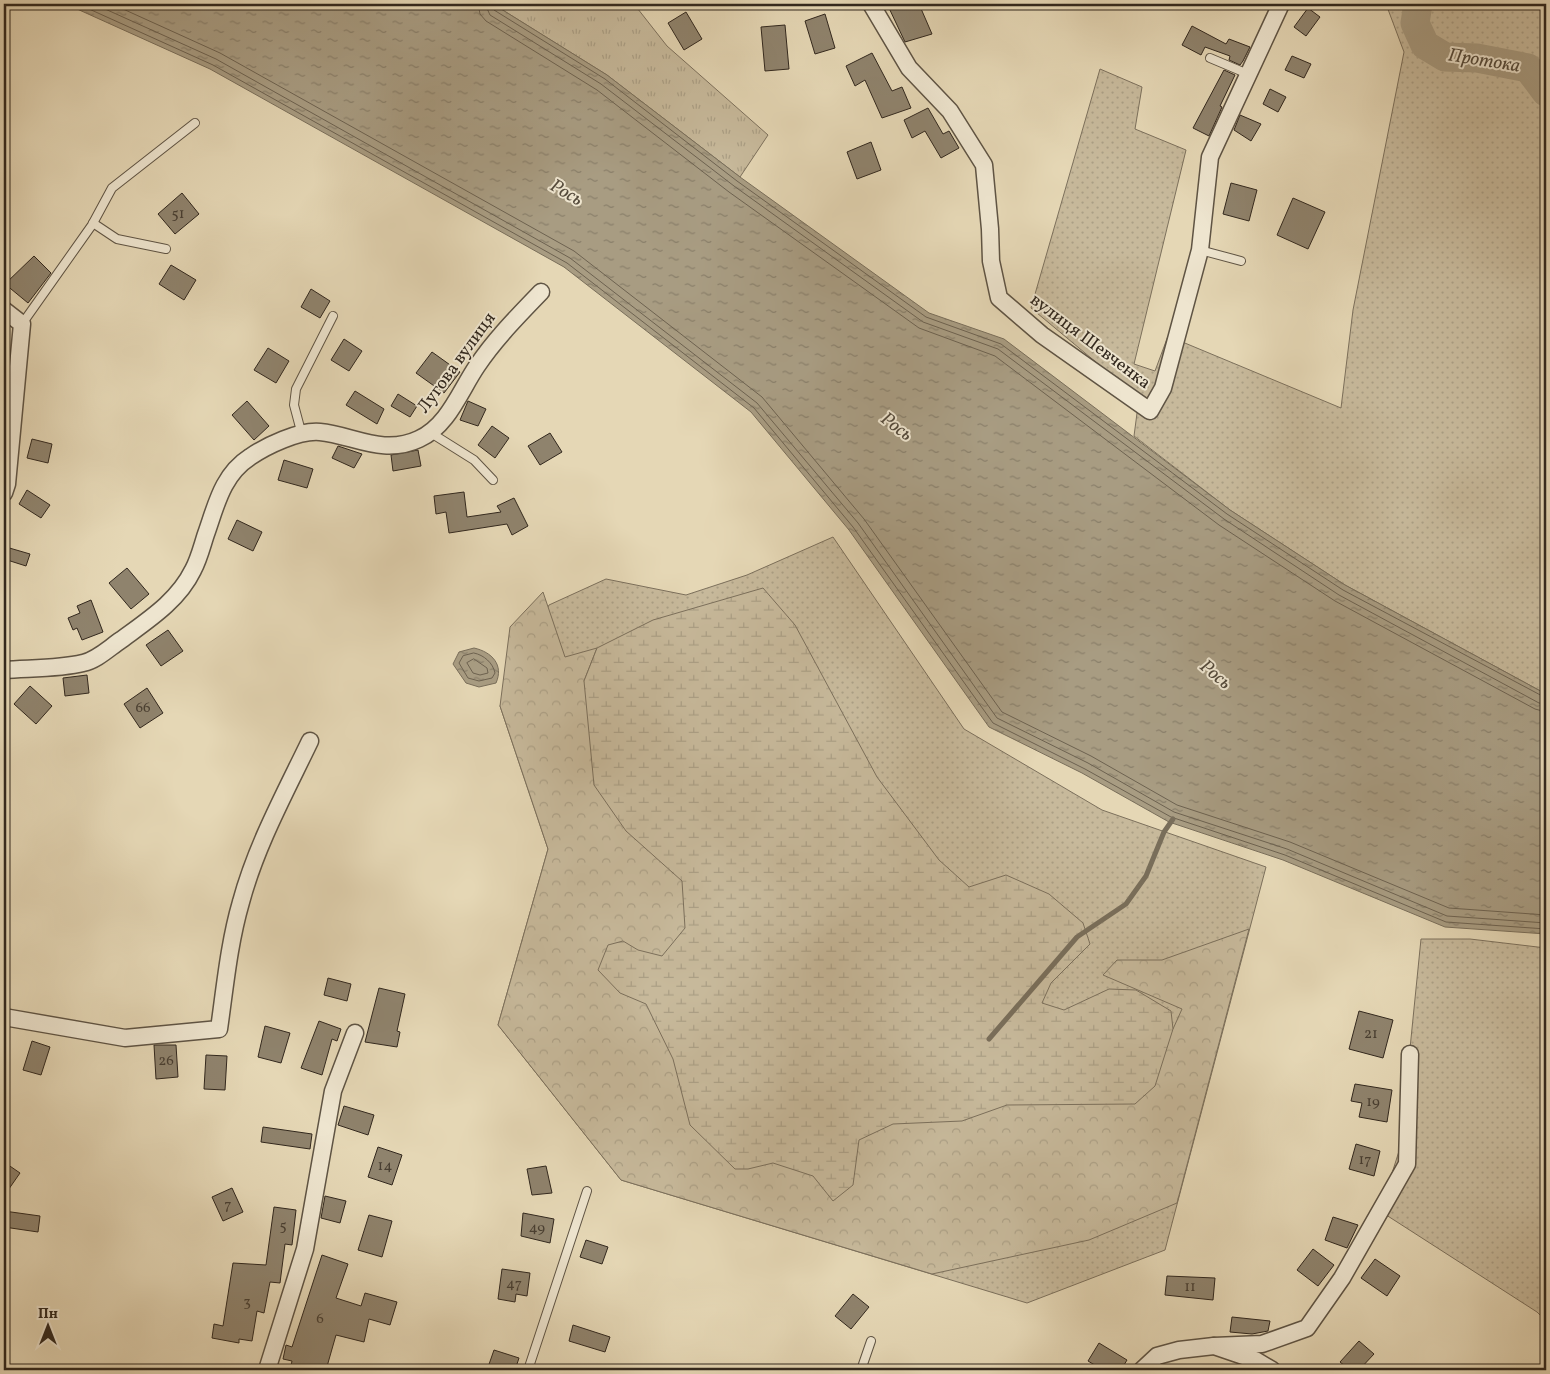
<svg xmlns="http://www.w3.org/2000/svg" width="1550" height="1374" font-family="Vollkorn,serif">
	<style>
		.grass { fill: url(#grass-dots); stroke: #7c705c }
		.forest { fill: url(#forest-crowns); stroke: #7c705c }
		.wetland { fill: url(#wetland-marsh); stroke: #7c705c }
		.park { fill: url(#park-tufts); stroke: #7c705c }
		.water { fill: url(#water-ripples); stroke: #796e5a }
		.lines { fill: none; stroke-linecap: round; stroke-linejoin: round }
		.shore { stroke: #6d6250; stroke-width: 1 }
		.stream { stroke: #796e5a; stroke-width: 5 }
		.river { stroke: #a89c82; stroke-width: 29 }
		.building { fill: #8f836d; stroke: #32281e }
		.service-casing { stroke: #5f5444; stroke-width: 10 }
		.minor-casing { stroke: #5f5444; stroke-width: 19 }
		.service { stroke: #eee5cf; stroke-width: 8 }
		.minor { stroke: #eee5cf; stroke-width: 16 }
		.labels { text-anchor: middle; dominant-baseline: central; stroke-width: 4; stroke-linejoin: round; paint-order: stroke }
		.number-label { font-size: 15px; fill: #493f32 }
		.street-label { font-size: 18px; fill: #32281e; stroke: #eee5cf }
		.water-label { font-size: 19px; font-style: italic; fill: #554b3c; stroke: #eee5cf }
	</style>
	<defs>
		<pattern id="grass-dots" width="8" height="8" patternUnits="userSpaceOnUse" patternTransform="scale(1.25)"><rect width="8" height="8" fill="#c7b99b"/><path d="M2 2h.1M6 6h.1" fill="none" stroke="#ab9f85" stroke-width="1.8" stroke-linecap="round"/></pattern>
		<pattern id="forest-crowns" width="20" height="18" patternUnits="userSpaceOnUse" patternTransform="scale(1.25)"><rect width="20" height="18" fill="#c7b99b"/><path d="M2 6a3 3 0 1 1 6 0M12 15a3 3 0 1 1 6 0" fill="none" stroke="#ab9f85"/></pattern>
		<pattern id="wetland-marsh" width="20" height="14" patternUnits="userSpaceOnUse" patternTransform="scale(1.25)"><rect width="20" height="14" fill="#c7b99b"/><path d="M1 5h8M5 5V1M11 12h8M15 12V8" fill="none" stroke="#ab9f85"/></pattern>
		<pattern id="park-tufts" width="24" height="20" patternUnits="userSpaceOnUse" patternTransform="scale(1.25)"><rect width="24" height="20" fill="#c7b99b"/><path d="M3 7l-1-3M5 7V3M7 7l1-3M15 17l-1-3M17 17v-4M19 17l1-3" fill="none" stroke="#ab9f85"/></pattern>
		<pattern id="water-ripples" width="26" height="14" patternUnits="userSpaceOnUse" patternTransform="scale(1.25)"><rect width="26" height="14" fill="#a89c82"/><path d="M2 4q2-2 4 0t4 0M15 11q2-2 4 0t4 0" fill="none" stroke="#897f6a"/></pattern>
	</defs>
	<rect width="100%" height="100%" fill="#e5d7b5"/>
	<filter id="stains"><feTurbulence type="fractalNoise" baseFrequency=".004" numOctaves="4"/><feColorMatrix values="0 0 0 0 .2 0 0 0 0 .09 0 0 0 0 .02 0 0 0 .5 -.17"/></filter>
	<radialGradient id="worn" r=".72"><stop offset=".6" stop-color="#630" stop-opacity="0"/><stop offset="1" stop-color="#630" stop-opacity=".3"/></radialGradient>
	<!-- grass -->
	<g class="grass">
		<polygon points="1386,4 1546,4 1546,694 1345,585 1230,510 1134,436 1139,398 1031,308 1100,69 1142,87 1135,129 1186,150 1134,364 1155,371 1168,336 1341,408 1353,310 1404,52"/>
		<polygon points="833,537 964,729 1102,810 1266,867 1165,1250 1027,1303 621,1180 498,1025 548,849 500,706 549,605 606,579 686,595 747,575"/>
		<polygon points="1421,939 1470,939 1546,948 1546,1321 1537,1312 1380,1211 1400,1148"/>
	</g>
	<!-- forest -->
	<polygon class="forest" points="543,592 565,657 597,648 584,681 685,838 802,993 1173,1029 1182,1009 1103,975 1117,960 1162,960 1249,929 1177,1203 1089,1240 932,1274 621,1180 498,1025 548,849 500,706 510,627"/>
	<!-- wetland -->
	<polygon class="wetland" points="763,588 795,625 877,777 939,860 969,887 1006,875 1049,894 1083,923 1090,944 1051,983 1042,1003 1064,1010 1109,989 1136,990 1171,1011 1173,1029 1155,1086 1135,1104 1007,1105 962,1121 893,1124 859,1140 853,1185 833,1201 813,1176 773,1163 748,1169 735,1169 690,1125 673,1059 646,1004 620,993 598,970 608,945 623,941 638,950 662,956 685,928 682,881 626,831 594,785 584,681 597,648 653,620"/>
	<!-- park -->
	<polygon class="park" points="493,4 634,4 667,46 768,135 740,177 607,75"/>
	<!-- water -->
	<g class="water">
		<polygon points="66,4 493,4 607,75 740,177 929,313 1004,339 1230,510 1345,585 1546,694 1546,934 1445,927 1283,860 1169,822 1082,773 989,727 849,530 751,412 564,267 210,69"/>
		<path d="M474 648C492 652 504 665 496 683L479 687 466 683 453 664 459 652Z"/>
	</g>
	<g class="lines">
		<!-- shore -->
		<g class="shore">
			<polyline points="78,4 213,65 567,263 754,408 853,527 993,723 1085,769 1171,817 1285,855 1446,922 1546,929"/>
			<polyline points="94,4 216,59 570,258 757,403 858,523 997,718 1088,763 1174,812 1287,849 1447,916 1546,923"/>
			<polyline points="112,4 220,53 574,251 762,397 864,519 1002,712 1091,756 1177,805 1290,842 1449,908 1546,915"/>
			<polyline points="478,4 480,14 486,21 597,90 729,192 919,328 995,356 1219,525 1335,601 1535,709 1546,712"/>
			<polyline points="485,4 490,15 601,84 734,186 923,322 998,349 1224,519 1339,595 1539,703 1546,704"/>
			<polyline points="491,4 494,10 605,79 737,181 926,317 1001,344 1227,514 1343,590 1546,698"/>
			<path d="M474 653C484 655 493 663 495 673L492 678 479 681 468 678 459 663 463 656Z"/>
			<polygon points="474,659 487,668 488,673 480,675 473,673 467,663"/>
		</g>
		<!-- stream -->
		<polyline class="stream" points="989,1039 1077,937 1126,904 1146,876 1164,832 1173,819"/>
		<!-- river -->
		<polyline class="river" points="1418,4 1415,23 1425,45 1445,57 1477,58 1528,68 1546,92"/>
	</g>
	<!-- building -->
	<g class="building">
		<polygon points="898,4 919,4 932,34 905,42 889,8"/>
		<polygon points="1308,8 1320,17 1306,36 1294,27"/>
		<polygon points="686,12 702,39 684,50 668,23"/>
		<polygon points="825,14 835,48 815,54 805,21"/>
		<polygon points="785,25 789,69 765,71 761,27"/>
		<polygon points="1192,26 1226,44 1229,39 1250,47 1243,61 1240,65 1229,60 1230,56 1205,47 1201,55 1182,45"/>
		<polygon points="872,53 892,91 902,87 911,108 882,118 865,80 855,86 846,66"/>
		<polygon points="1292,56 1311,64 1304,78 1285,70"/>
		<polygon points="1224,70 1235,75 1220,106 1222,107 1209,136 1193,128"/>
		<polygon points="1270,89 1286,97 1278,112 1263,104"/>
		<polygon points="928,108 943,134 949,131 959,148 941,158 925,131 912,138 904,120"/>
		<polygon points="1240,115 1261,124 1251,141 1234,130"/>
		<polygon points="871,142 881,170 857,179 847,152"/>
		<polygon points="1231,183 1257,190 1249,221 1223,214"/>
		<polygon points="182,193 199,214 175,234 158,214"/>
		<polygon points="1293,198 1325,212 1308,249 1277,235"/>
		<polygon points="34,256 51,273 28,303 5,284"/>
		<polygon points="171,265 196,280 184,300 159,284"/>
		<polygon points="311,289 330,301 320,318 301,307"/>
		<polygon points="344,339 362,351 349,371 331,360"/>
		<polygon points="268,348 289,361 276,383 254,370"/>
		<polygon points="432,352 460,372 444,393 416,373"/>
		<polygon points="355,391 384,409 377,424 346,405"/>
		<polygon points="398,394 417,406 410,417 391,406"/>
		<polygon points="247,401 269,426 254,440 232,415"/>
		<polygon points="468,401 486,409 478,426 460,420"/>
		<polygon points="492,426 509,438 495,458 478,445"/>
		<polygon points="550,433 562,452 540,465 528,446"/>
		<polygon points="32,439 52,444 48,463 27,458"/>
		<polygon points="338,446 362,454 354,468 332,458"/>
		<polygon points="418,450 421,466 393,471 391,455"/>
		<polygon points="284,460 313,469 307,488 278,480"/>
		<polygon points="27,490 50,505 41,518 19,504"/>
		<polygon points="464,492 467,517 501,512 497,506 514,498 528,526 512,535 507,524 449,533 446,512 436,514 434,496"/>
		<polygon points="237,520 262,532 253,551 228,539"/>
		<polygon points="6,547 30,554 26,566 4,559"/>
		<polygon points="127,568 149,594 131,609 109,583"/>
		<polygon points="91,600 103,632 82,640 77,628 73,630 68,618 80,613 77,606"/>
		<polygon points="168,630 183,651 161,666 146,645"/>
		<polygon points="87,675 89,693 65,696 63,678"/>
		<polygon points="30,686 52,706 36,724 14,704"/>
		<polygon points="147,688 163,713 140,728 124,704"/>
		<polygon points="328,978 351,984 347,1001 324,995"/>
		<polygon points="379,988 405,994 397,1031 400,1032 397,1047 365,1042"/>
		<polygon points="1359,1011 1393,1020 1383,1058 1349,1049"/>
		<polygon points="319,1021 341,1029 337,1041 332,1039 322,1075 301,1068"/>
		<polygon points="265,1026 290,1033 281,1063 258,1057"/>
		<polygon points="32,1041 50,1047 41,1075 23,1070"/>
		<polygon points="154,1045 176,1045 178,1077 156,1079"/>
		<polygon points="206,1055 227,1056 225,1090 204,1089"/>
		<polygon points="1355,1084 1392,1090 1387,1122 1359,1117 1362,1103 1351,1101"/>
		<polygon points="344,1106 374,1115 368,1135 338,1125"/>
		<polygon points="263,1127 312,1134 310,1149 261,1142"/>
		<polygon points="1356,1144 1380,1151 1374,1176 1349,1169"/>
		<polygon points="378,1147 402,1155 392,1185 368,1177"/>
		<polygon points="4,1162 20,1173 4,1196"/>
		<polygon points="546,1166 552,1193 532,1195 527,1169"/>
		<polygon points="232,1188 243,1212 223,1221 212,1197"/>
		<polygon points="325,1196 346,1201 340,1223 321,1218"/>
		<polygon points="274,1207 296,1210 292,1245 285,1244 280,1283 270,1282 264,1313 257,1311 252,1341 239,1339 239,1343 212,1338 214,1324 223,1326 233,1263 266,1265"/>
		<polygon points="4,1211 40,1216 38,1232 4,1227"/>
		<polygon points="523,1213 554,1219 550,1243 521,1236"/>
		<polygon points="369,1215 392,1221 382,1257 358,1250"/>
		<polygon points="1333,1217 1358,1225 1347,1248 1325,1240"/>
		<polygon points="586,1240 608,1247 602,1264 580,1257"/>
		<polygon points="1313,1249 1334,1265 1318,1286 1297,1270"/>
		<polygon points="322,1255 348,1264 336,1298 361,1306 365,1293 397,1302 390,1325 369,1319 364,1342 336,1335 326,1370 316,1368 316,1370 290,1370 292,1361 283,1359 286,1345 292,1347"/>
		<polygon points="1375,1259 1400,1276 1387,1296 1361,1278"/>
		<polygon points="502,1269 530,1273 527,1296 516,1294 515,1302 498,1299"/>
		<polygon points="1167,1276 1215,1278 1213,1300 1165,1295"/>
		<polygon points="853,1294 869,1307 851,1329 835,1316"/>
		<polygon points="1232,1317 1270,1321 1268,1331 1252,1334 1230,1332"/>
		<polygon points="573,1325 610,1337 605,1352 569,1341"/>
		<polygon points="1359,1341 1374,1354 1359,1370 1350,1370 1340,1362"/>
		<polygon points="1099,1343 1127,1360 1121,1370 1103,1370 1088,1361"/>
		<polygon points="494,1350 519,1358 515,1370 487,1370"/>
	</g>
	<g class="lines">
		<defs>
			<g id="service">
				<polyline points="1210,58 1248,74"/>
				<polyline points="93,223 117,239 166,249"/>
				<polyline points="1200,250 1241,261"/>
				<polyline points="22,324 92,225 112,188 195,123"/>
				<polyline points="431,433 474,460 493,480"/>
				<polyline points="302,435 294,405 296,389 333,316"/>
				<polyline points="528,1370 587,1191"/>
				<polyline points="861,1370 871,1341"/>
			</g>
			<g id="minor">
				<polyline points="871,4 909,68 950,111 984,165 990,229 991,261 999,298 1042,335 1150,411 1163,388 1200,250 1210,157 1281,4"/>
				<polyline points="4,310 22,324 7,484 4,493"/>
				<path d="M4 670C28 668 59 669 83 663 97 660 109 648 121 640 148 620 178 601 193 570 199 559 202 546 206 534 216 506 222 475 250 457 266 446 299 430 320 432 353 435 383 456 419 439 448 426 460 391 477 366 495 339 518 316 541 292"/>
				<path d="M4 1017 125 1038 219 1029C225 987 229 943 241 902 256 846 285 793 310 741"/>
				<polyline points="1214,1346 1262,1344 1307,1328 1342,1278 1407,1164 1410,1054"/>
				<polyline points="267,1370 305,1249 333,1091 355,1033"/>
				<polyline points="1142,1370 1157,1356 1179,1350 1214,1346 1255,1360 1272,1370"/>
			</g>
		</defs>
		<!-- service casing -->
		<use href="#service" class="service-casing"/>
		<!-- minor casing -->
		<use href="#minor" class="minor-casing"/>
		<!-- service -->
		<use href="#service" class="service"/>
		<!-- minor -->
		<use href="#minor" class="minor"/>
	</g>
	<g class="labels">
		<!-- number labels -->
		<g class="number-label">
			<text x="178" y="214">51</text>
			<text x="143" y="708">66</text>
			<text x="1371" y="1034">21</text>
			<text x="166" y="1061">26</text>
			<text x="1373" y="1102">19</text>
			<text x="1365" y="1160">17</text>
			<text x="385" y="1166">14</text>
			<text x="228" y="1205">7</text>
			<text x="283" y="1226">5</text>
			<text x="537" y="1228">49</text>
			<text x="514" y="1284">47</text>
			<text x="1190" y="1287">11</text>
			<text x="247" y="1302">3</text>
			<text x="320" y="1319">6</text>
		</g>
		<!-- street labels -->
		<g class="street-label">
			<text transform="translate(1090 342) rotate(37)">вулиця Шевченка</text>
			<text transform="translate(457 363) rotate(-54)">Лугова вулиця</text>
		</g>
		<!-- water labels -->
		<g class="water-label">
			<text transform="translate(1484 61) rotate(9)">Протока</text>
			<text transform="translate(566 193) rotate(30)">Рось</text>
			<text transform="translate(896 427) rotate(37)">Рось</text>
			<text transform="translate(1215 675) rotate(40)">Рось</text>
		</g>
	</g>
	<!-- margin -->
	<rect width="1550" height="1374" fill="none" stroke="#e5d7b5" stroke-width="20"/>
	<rect x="5" y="5" width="1540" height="1364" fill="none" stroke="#32281e" stroke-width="2.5"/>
	<rect x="10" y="10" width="1530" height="1354" fill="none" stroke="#32281e"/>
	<!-- north arrow -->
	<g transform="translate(48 1326)" stroke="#eee5cf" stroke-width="4" paint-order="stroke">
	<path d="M0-4L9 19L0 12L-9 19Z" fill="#32281e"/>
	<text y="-8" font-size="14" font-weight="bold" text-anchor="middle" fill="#32281e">Пн</text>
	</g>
	<rect width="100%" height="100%" filter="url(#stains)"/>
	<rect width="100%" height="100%" fill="url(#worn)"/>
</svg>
